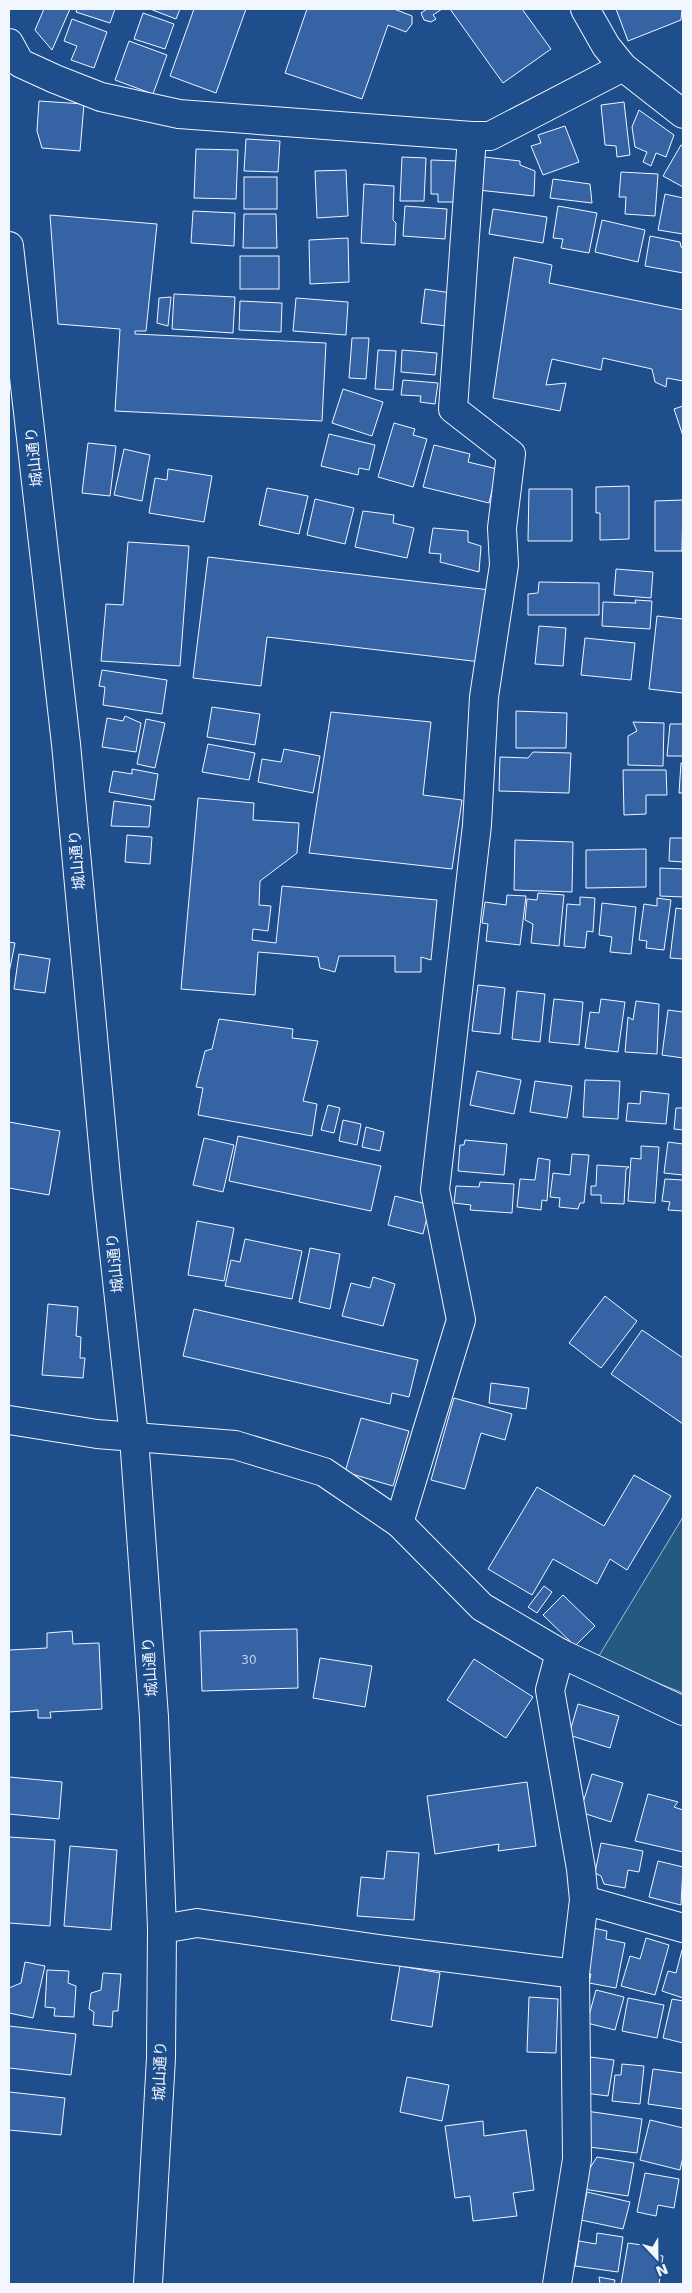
<svg xmlns="http://www.w3.org/2000/svg" width="692" height="2293" font-family="'DejaVu Sans','Noto Sans JP',sans-serif">
	<style>
		.green { fill: #245a82; stroke: #a8bbd7 }
		.building { fill: #3563a3; stroke: #f2f6ff }
		.lines { fill: none; stroke-linecap: round; stroke-linejoin: round }
		.minor-casing { stroke: #f2f6ff; stroke-width: 30 }
		.minor { stroke: #1f4e8c; stroke-width: 28 }
		.labels { text-anchor: middle; dominant-baseline: central; stroke-width: 4; stroke-linejoin: round; paint-order: stroke }
		.number-label { font-size: 12px; fill: #c3d1e8 }
		.street-label { font-size: 15px; fill: #f2f6ff; stroke: #1f4e8c }
	</style>
	<rect width="100%" height="100%" fill="#1f4e8c"/>
	<!-- green -->
	<polygon class="green" points="683,1517 683,1693 597,1659"/>
	<!-- building -->
	<g class="building">
		<polygon points="44,9 70,9 52,50 35,30"/>
		<polygon points="77,9 115,9 110,23 76,12"/>
		<polygon points="150,9 180,9 176,19"/>
		<polygon points="194,9 246,9 216,93 170,76"/>
		<polygon points="307,9 394,9 412,16 412,24 406,32 388,25 362,99 285,73"/>
		<polygon points="427,9 442,9 433,15 436,19 431,22 424,20 421,13"/>
		<polygon points="450,9 522,9 551,49 503,83"/>
		<polygon points="616,9 682,9 681,20 628,41"/>
		<polygon points="143,13 174,24 165,49 134,39"/>
		<polygon points="72,19 107,32 94,68 71,60 77,46 64,41"/>
		<polygon points="129,41 167,55 153,94 115,80"/>
		<polygon points="39,101 84,104 80,151 42,148 37,131"/>
		<polygon points="624,102 630,155 617,157 616,146 605,145 601,105"/>
		<polygon points="639,110 674,135 666,157 656,153 651,166 643,162 647,152 635,147 632,127"/>
		<polygon points="565,126 579,162 543,175 531,146 541,143 538,135"/>
		<polygon points="246,139 280,141 278,172 244,171"/>
		<polygon points="681,145 683,146 683,187 663,176"/>
		<polygon points="196,149 238,150 236,199 194,198"/>
		<polygon points="402,157 426,158 424,201 400,201"/>
		<polygon points="484,157 520,161 520,165 535,171 534,196 478,190"/>
		<polygon points="431,160 457,161 456,202 438,202 438,194 431,194"/>
		<polygon points="346,170 348,216 317,218 315,171"/>
		<polygon points="621,172 658,174 655,216 625,214 626,197 619,197"/>
		<rect x="244" y="177" width="33" height="32"/>
		<polygon points="553,179 590,184 592,203 550,198"/>
		<polygon points="364,184 394,186 393,220 396,223 395,245 361,243"/>
		<polygon points="665,194 683,198 683,234 658,230"/>
		<polygon points="405,206 447,209 445,239 403,236"/>
		<polygon points="558,206 597,213 589,253 561,248 563,239 553,238"/>
		<polygon points="493,209 547,217 543,243 489,234"/>
		<polygon points="193,211 235,213 234,246 191,243"/>
		<polygon points="244,214 276,214 277,248 243,248"/>
		<polygon points="50,215 157,224 146,331 135,331 135,334 326,343 322,421 115,411 120,329 58,324"/>
		<polygon points="602,220 645,230 638,262 595,252"/>
		<polygon points="650,236 680,242 681,247 683,248 683,273 645,266"/>
		<polygon points="348,238 349,282 310,284 309,240"/>
		<rect x="240" y="256" width="39" height="33"/>
		<polygon points="514,257 552,265 549,283 683,310 683,381 667,378 666,387 655,382 652,369 603,358 601,370 552,359 546,385 566,383 560,411 493,398"/>
		<polygon points="425,289 451,293 447,326 421,323"/>
		<polygon points="174,294 235,297 233,333 172,329"/>
		<polygon points="171,297 168,326 157,323 159,298"/>
		<polygon points="296,298 348,302 346,335 293,331"/>
		<polygon points="240,301 282,303 281,332 239,330"/>
		<polygon points="352,338 369,338 366,379 349,378"/>
		<polygon points="378,350 396,351 393,390 375,389"/>
		<polygon points="402,350 437,353 435,375 401,372"/>
		<polygon points="403,380 438,383 435,404 420,402 421,396 401,395"/>
		<polygon points="343,389 383,402 372,436 332,423"/>
		<polygon points="683,406 683,436 674,409"/>
		<polygon points="394,423 415,429 413,435 427,439 413,487 378,477"/>
		<polygon points="329,434 375,445 369,470 359,468 358,475 321,466"/>
		<polygon points="88,443 116,446 110,496 82,493"/>
		<polygon points="434,445 470,454 468,462 497,469 489,503 423,487"/>
		<polygon points="124,449 150,455 142,501 114,495"/>
		<polygon points="168,469 212,476 204,522 149,513 155,478 167,480"/>
		<polygon points="629,486 629,539 600,540 600,513 596,513 596,487"/>
		<polygon points="267,488 308,496 299,534 259,525"/>
		<polygon points="529,489 572,489 572,541 528,541"/>
		<polygon points="315,499 354,508 345,544 307,535"/>
		<polygon points="683,500 682,551 655,551 655,501"/>
		<polygon points="363,511 394,515 393,523 414,528 407,558 355,547"/>
		<polygon points="433,528 468,531 468,542 481,546 479,572 440,562 441,554 429,553"/>
		<polygon points="128,542 189,546 180,666 101,661 106,604 123,605"/>
		<polygon points="208,557 490,590 481,662 267,637 261,686 193,678"/>
		<polygon points="616,569 653,572 651,598 614,595"/>
		<polygon points="539,582 599,583 599,615 528,615 528,594 538,593"/>
		<polygon points="635,600 652,601 650,629 602,626 603,602 636,603"/>
		<polygon points="657,616 683,619 683,693 649,689"/>
		<polygon points="539,626 566,628 563,666 535,664"/>
		<polygon points="585,638 635,643 631,680 581,675"/>
		<polygon points="102,670 167,680 162,714 103,705 105,687 99,686"/>
		<polygon points="212,707 260,714 255,745 207,737"/>
		<polygon points="516,711 567,713 566,748 516,748"/>
		<polygon points="331,712 431,722 423,795 462,800 452,869 309,853"/>
		<polygon points="125,716 141,723 136,752 102,747 107,718 123,721"/>
		<polygon points="146,719 165,723 155,768 137,764"/>
		<polygon points="633,722 664,723 663,766 628,765 628,736 637,731"/>
		<polygon points="670,724 683,724 683,756 667,756"/>
		<polygon points="208,744 255,753 249,780 202,772"/>
		<polygon points="284,749 320,756 313,793 258,782 262,759 281,762"/>
		<polygon points="533,752 571,753 569,793 499,791 500,757 528,758"/>
		<polygon points="681,763 683,763 683,793 679,793"/>
		<polygon points="132,769 158,774 154,800 109,792 113,771 132,774"/>
		<polygon points="623,770 666,770 667,795 646,795 646,814 624,815"/>
		<polygon points="198,798 254,803 253,820 299,823 297,853 260,881 259,905 271,906 268,931 253,929 252,940 276,943 282,886 437,900 431,960 421,957 421,972 395,972 395,956 339,956 335,972 320,968 318,957 258,952 255,995 181,989"/>
		<polygon points="114,801 151,806 149,827 111,826"/>
		<polygon points="127,835 152,837 150,864 125,862"/>
		<polygon points="670,838 683,838 683,862 669,861"/>
		<polygon points="515,840 573,842 572,892 514,890"/>
		<polygon points="646,849 646,887 586,888 586,850"/>
		<polygon points="660,868 683,869 683,897 660,896"/>
		<polygon points="538,893 564,895 559,946 531,943 533,924 525,920 527,899 537,900"/>
		<polygon points="507,895 526,896 520,945 486,941 488,924 482,923 485,902 506,905"/>
		<polygon points="580,897 595,898 593,932 587,931 585,948 564,946 567,904 580,905"/>
		<polygon points="657,898 671,900 664,950 646,948 647,941 639,940 644,904 657,906"/>
		<polygon points="602,903 636,907 631,954 610,952 612,937 599,935"/>
		<polygon points="676,908 683,909 683,959 670,958"/>
		<polygon points="9,942 15,943 9,973"/>
		<polygon points="19,954 50,959 45,993 14,989"/>
		<polygon points="478,985 505,988 500,1034 472,1031"/>
		<polygon points="517,991 545,994 540,1042 512,1039"/>
		<polygon points="554,999 583,1002 579,1045 549,1042"/>
		<polygon points="601,999 625,1002 618,1052 585,1048 590,1012 599,1013"/>
		<polygon points="636,1001 659,1004 657,1054 625,1052 628,1017 633,1020"/>
		<polygon points="668,1010 683,1012 683,1058 662,1055"/>
		<polygon points="219,1019 293,1029 292,1038 318,1041 303,1101 317,1104 312,1136 198,1115 203,1088 196,1087 205,1051 212,1049"/>
		<polygon points="477,1071 521,1080 514,1114 470,1105"/>
		<polygon points="585,1080 620,1081 618,1119 583,1117"/>
		<polygon points="535,1081 572,1086 567,1118 530,1112"/>
		<polygon points="641,1091 669,1094 666,1124 626,1121 628,1103 640,1104"/>
		<polygon points="328,1105 340,1108 334,1133 321,1130"/>
		<polygon points="676,1108 683,1108 683,1130 674,1129"/>
		<polygon points="343,1120 361,1124 357,1145 339,1141"/>
		<polygon points="9,1122 60,1131 49,1195 9,1188"/>
		<polygon points="366,1127 384,1132 380,1151 362,1147"/>
		<polygon points="238,1136 381,1166 371,1211 229,1181"/>
		<polygon points="204,1138 234,1145 223,1192 193,1185"/>
		<polygon points="465,1140 507,1144 504,1175 458,1171 460,1145 464,1145"/>
		<polygon points="668,1142 683,1144 683,1175 664,1173"/>
		<polygon points="641,1146 659,1147 655,1203 628,1201 631,1158 641,1159"/>
		<polygon points="572,1154 589,1155 584,1203 580,1203 578,1209 559,1207 560,1198 550,1197 553,1173 570,1175"/>
		<polygon points="538,1158 550,1160 547,1201 542,1200 541,1210 517,1207 520,1179 535,1180"/>
		<polygon points="597,1165 629,1167 626,1169 624,1204 601,1203 601,1195 591,1195 591,1186 596,1186"/>
		<polygon points="665,1179 683,1180 683,1211 668,1210 670,1202 662,1201"/>
		<polygon points="480,1182 514,1184 512,1213 470,1210 471,1205 454,1203 456,1186 479,1187"/>
		<polygon points="395,1196 430,1205 423,1234 388,1225"/>
		<polygon points="197,1221 234,1228 224,1281 188,1275"/>
		<polygon points="245,1239 302,1251 292,1299 225,1286 231,1260 240,1262"/>
		<polygon points="310,1248 340,1254 330,1309 299,1302"/>
		<polygon points="373,1277 395,1284 383,1326 342,1316 351,1283 370,1288"/>
		<polygon points="605,1296 637,1321 601,1368 569,1343"/>
		<polygon points="48,1304 78,1307 76,1336 81,1337 80,1358 85,1358 83,1378 42,1375"/>
		<polygon points="194,1309 418,1360 409,1397 392,1393 390,1404 183,1356"/>
		<polygon points="642,1330 683,1358 683,1424 611,1374"/>
		<polygon points="491,1383 529,1388 526,1409 489,1403"/>
		<polygon points="454,1398 512,1414 505,1440 481,1433 465,1489 431,1480"/>
		<polygon points="361,1418 409,1431 393,1486 345,1472"/>
		<polygon points="634,1475 671,1496 627,1570 610,1559 597,1584 553,1559 532,1595 488,1569 537,1487 604,1526"/>
		<polygon points="544,1586 552,1592 537,1613 528,1607"/>
		<polygon points="563,1595 595,1626 575,1646 543,1615"/>
		<polygon points="297,1629 298,1688 202,1691 200,1631"/>
		<polygon points="72,1631 73,1644 99,1643 102,1709 50,1712 51,1718 38,1718 38,1710 9,1712 9,1650 47,1648 47,1633"/>
		<polygon points="320,1658 372,1666 365,1707 313,1698"/>
		<polygon points="474,1659 533,1697 506,1738 447,1700"/>
		<polygon points="578,1704 619,1716 610,1748 569,1735"/>
		<polygon points="592,1774 623,1783 611,1822 580,1812"/>
		<polygon points="9,1777 62,1782 59,1819 9,1814"/>
		<polygon points="527,1782 536,1846 498,1851 499,1844 435,1854 427,1796"/>
		<polygon points="648,1794 678,1802 674,1807 683,1810 683,1852 635,1841"/>
		<polygon points="9,1837 55,1840 50,1926 9,1923"/>
		<polygon points="601,1843 643,1851 639,1872 628,1870 625,1888 604,1884 601,1876 595,1873"/>
		<polygon points="70,1846 117,1850 111,1930 64,1926"/>
		<polygon points="387,1851 419,1853 414,1920 357,1916 361,1877 384,1879"/>
		<polygon points="658,1861 683,1867 681,1905 649,1897"/>
		<polygon points="593,1928 607,1931 606,1939 625,1943 616,1988 589,1983 591,1974 585,1975"/>
		<polygon points="646,1938 669,1945 655,1995 621,1986 630,1956 640,1959"/>
		<polygon points="682,1950 683,1951 683,1998 662,1991 668,1971 676,1973"/>
		<polygon points="25,1962 45,1966 33,2018 9,2013 9,1988 21,1983"/>
		<polygon points="400,1966 440,1973 432,2027 391,2020"/>
		<polygon points="47,1970 69,1971 68,1983 76,1986 74,2017 54,2016 55,2008 45,2007"/>
		<polygon points="103,1973 121,1974 118,2011 113,2011 112,2027 93,2025 94,2012 89,2009 91,1993 101,1990"/>
		<polygon points="596,1990 624,1997 615,2030 587,2023"/>
		<polygon points="529,1997 558,1999 556,2053 527,2052"/>
		<polygon points="628,1998 664,2005 657,2038 622,2031"/>
		<polygon points="672,1999 683,2001 683,2043 663,2038"/>
		<polygon points="9,2026 76,2034 71,2075 9,2068"/>
		<polygon points="590,2057 614,2060 608,2096 585,2093"/>
		<polygon points="622,2064 644,2066 640,2104 612,2101 615,2075 621,2075"/>
		<polygon points="653,2069 683,2073 683,2109 648,2104"/>
		<polygon points="407,2077 449,2085 442,2121 400,2112"/>
		<polygon points="9,2092 65,2098 61,2135 9,2130"/>
		<polygon points="586,2111 642,2119 637,2153 581,2146"/>
		<polygon points="650,2120 683,2128 683,2157 680,2170 640,2160"/>
		<polygon points="483,2121 484,2136 526,2130 534,2190 513,2193 517,2216 473,2221 470,2196 455,2198 445,2126"/>
		<polygon points="597,2157 634,2163 628,2196 577,2188"/>
		<polygon points="645,2173 679,2179 674,2208 658,2205 656,2216 637,2212"/>
		<polygon points="587,2192 630,2202 623,2229 581,2220"/>
		<polygon points="597,2233 623,2237 618,2272 575,2266 579,2241 596,2244"/>
		<polygon points="628,2243 649,2246 648,2253 663,2256 659,2284 621,2284"/>
		<polygon points="599,2277 615,2280 614,2284 600,2284"/>
	</g>
	<g class="lines">
		<defs>
			<g id="minor">
				<polyline points="585,9 606,46 623,67 683,114"/>
				<polyline points="9,43 20,63 55,79 101,97 179,114 472,136 490,136 623,67"/>
				<polyline points="9,246 66,744 107,1188 134,1437 154,1717 162,1929 161,2058 148,2284"/>
				<polyline points="9,1420 97,1434 235,1445 324,1472 399,1523 482,1607 560,1653 683,1711"/>
				<polyline points="399,1523 461,1320 435,1190 477,825 484,697 504,565 502,528 511,454 453,409 472,136"/>
				<polyline points="584,1900 683,1928"/>
				<polyline points="162,1929 197,1923 379,1949 575,1974"/>
				<polyline points="557,2284 577,2159 575,1974 584,1900 581,1869 550,1690 560,1653"/>
			</g>
		</defs>
		<!-- minor casing -->
		<use href="#minor" class="minor-casing"/>
		<!-- minor -->
		<use href="#minor" class="minor"/>
	</g>
	<g class="labels">
		<!-- number labels -->
		<g class="number-label">
			<text x="249" y="1660">30</text>
		</g>
		<!-- street labels -->
		<g class="street-label">
			<text transform="translate(34 457) rotate(-96)">城山通り</text>
			<text transform="translate(77 860) rotate(-95)">城山通り</text>
			<text transform="translate(115 1263) rotate(-96)">城山通り</text>
			<text transform="translate(150 1667) rotate(-94)">城山通り</text>
			<text transform="translate(160 2071) rotate(-88)">城山通り</text>
		</g>
	</g>
	<!-- border -->
	<rect width="692" height="2293" fill="none" stroke="#f2f6ff" stroke-width="20"/>
	<!-- north arrow -->
	<g transform="translate(657 2258) rotate(158)" stroke="#1f4e8c" stroke-width="4" paint-order="stroke">
	<path d="M0-4L9 19L0 12L-9 19Z" fill="#f2f6ff"/>
	<text y="-8" font-size="14" font-weight="bold" text-anchor="middle" fill="#f2f6ff">N</text>
	</g>
</svg>
